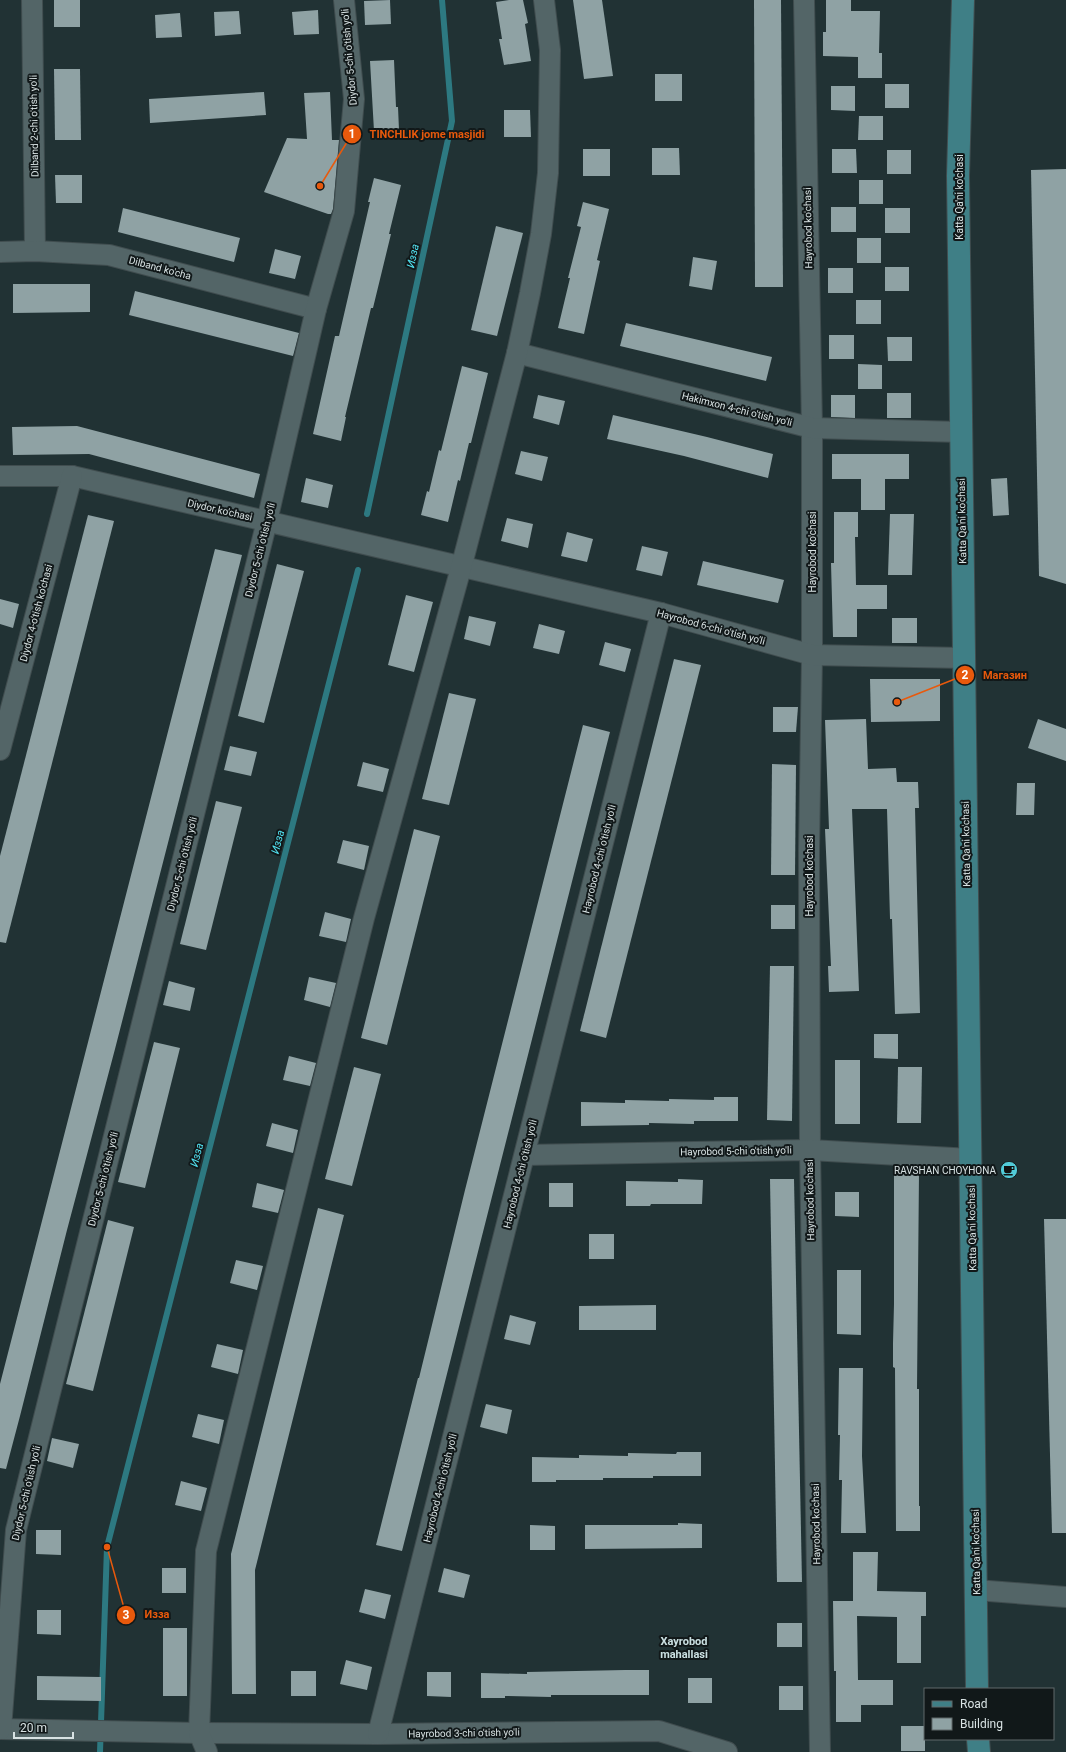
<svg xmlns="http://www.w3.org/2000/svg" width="1066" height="1752" font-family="Roboto,sans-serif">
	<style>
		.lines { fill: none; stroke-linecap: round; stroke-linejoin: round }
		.stream { stroke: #2d7981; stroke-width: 6 }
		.building { fill: #8fa2a4 }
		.minor-casing { stroke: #404d4f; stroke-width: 22 }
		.major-casing { stroke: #404d4f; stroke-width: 24 }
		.minor { stroke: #536567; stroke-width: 20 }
		.major { stroke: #3f7f86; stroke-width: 22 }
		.labels { text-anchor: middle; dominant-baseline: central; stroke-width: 4; stroke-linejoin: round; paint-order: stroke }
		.street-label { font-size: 10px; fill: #d8e2e3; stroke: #111819 }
		.poi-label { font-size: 10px; fill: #d8e2e3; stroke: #111819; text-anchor: end }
		.water-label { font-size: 11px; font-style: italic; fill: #52e2f1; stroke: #111819 }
		.neighbourhood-label { font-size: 11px; font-weight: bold; fill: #cbe0e2; stroke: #111819 }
		.leader { fill: none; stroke: #e8590c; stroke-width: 1.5 }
		.callout-dot { fill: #e8590c; stroke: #111819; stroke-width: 1.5 }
		.mark-label { font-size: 12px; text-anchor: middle; font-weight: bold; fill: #fff }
		.callout-label { font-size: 11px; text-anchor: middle; font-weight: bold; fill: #e8590c; stroke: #111819; stroke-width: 4; stroke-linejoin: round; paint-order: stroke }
	</style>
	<rect width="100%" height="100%" fill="#213234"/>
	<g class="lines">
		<!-- stream -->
		<g class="stream">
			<polyline points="367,514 452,121 442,0"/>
			<polyline points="100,1752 107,1547 358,570"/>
		</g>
	</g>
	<!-- building -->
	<g class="building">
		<rect x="54" y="0" width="26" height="27"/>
		<polygon points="390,0 391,24 365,25 364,1"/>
		<polygon points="509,0 523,0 528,23 525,24 531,61 504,65 499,39 502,39 496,2"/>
		<polygon points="573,0 602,0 613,76 584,79"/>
		<polygon points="754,0 781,0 783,287 755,287"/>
		<polygon points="826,0 851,0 851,11 880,11 879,53 882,53 882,78 858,78 858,57 823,56 823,32 826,32"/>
		<polygon points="318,10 319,34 294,35 292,12"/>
		<polygon points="239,11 241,34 215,36 214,12"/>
		<polygon points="180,13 182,37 156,38 155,15"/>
		<polygon points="394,60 396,107 398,107 399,130 374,131 370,61"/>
		<polygon points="54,69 80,69 81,140 55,140"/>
		<rect x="655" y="74" width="27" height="27"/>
		<rect x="885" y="84" width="24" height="24"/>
		<polygon points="831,86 855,86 855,111 831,110"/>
		<polygon points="264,92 266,115 150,123 149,99"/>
		<polygon points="330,92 332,140 339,140 333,209 331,214 328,214 264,192 287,138 307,139 304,93"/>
		<polygon points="504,110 530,110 531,137 504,137"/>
		<polygon points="859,116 883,116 883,140 858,140"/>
		<polygon points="652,148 679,148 680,175 652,175"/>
		<rect x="583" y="149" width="27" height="27"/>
		<polygon points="832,149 856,149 857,173 832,173"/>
		<rect x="887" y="150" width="24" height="24"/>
		<polygon points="1066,169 1066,584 1039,576 1031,170"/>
		<polygon points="55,175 82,175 82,203 56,203"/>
		<polygon points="374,178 401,185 389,234 391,234 373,308 371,308 345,417 346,417 341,441 313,434 335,336 339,336 370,202 368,202"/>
		<rect x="859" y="180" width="24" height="24"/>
		<polygon points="583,202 609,209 597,260 600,261 584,334 558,328 570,278 568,278 581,227 577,226"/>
		<rect x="831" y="207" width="25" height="25"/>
		<polygon points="123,208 240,238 234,262 118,232"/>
		<rect x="885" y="208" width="25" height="25"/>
		<polygon points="496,226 523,233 497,336 471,330"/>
		<rect x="857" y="238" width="24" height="25"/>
		<polygon points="275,249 301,256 295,279 269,273"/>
		<polygon points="693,257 717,261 712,290 689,286"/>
		<rect x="885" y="267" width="24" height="24"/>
		<rect x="828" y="268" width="25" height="25"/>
		<polygon points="13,284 90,284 90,312 13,313"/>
		<polygon points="135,291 299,333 293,356 129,315"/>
		<rect x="856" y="300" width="25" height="24"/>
		<polygon points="626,323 772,357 766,381 620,346"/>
		<rect x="829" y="335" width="25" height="24"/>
		<polygon points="887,337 912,337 912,361 888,361"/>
		<polygon points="858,364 882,365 882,389 858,389"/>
		<polygon points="462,366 488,373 471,443 469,443 460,481 458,480 448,522 421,515 427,491 429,492 439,450 441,451"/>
		<rect x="887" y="393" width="24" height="25"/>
		<polygon points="538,395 565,401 559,425 533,418"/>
		<polygon points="831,395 855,395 855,418 831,417"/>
		<polygon points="613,415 707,437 773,454 768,478 684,456 607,439"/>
		<polygon points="77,426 260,474 254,498 89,454 13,455 12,427"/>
		<polygon points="521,451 548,457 542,481 515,474"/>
		<polygon points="832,454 909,454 909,479 885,479 885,510 861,510 861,479 832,479"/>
		<polygon points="306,478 333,485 328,508 301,502"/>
		<polygon points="1007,478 1009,515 993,516 991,479"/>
		<polygon points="834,512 858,512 858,537 855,537 856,585 887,585 887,609 857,609 857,637 833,637 831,563 834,563"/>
		<polygon points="890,514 914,514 912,575 888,575"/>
		<polygon points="88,515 114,521 6,943 0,942 0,856"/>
		<polygon points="507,518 533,524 528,548 501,541"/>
		<polygon points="567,532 593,539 587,562 561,556"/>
		<polygon points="642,546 668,552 662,576 636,570"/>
		<polygon points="215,549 242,555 115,1049 67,1230 20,1416 6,1469 0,1468 0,1384"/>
		<polygon points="703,561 784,580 778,603 697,585"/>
		<polygon points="277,564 304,571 264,723 238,716"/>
		<polygon points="406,595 433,602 414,672 388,665"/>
		<polygon points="0,599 19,604 13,628 0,624"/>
		<polygon points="469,616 496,622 490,646 464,639"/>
		<rect x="892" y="618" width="25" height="25"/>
		<polygon points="539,624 565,631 559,654 533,648"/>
		<polygon points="605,642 631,649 625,672 599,665"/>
		<polygon points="674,659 701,665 606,1038 580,1031"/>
		<polygon points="870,679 940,679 940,721 871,722"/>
		<polygon points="449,693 476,699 449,805 422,799"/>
		<polygon points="773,707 798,707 796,732 773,732"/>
		<polygon points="866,719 868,769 896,768 897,782 918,782 919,808 915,808 920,1013 895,1014 892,919 890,919 887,809 852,809 859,991 829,992 828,966 831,966 825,829 829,829 825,720"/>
		<polygon points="1038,719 1066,729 1066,761 1028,748"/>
		<polygon points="583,725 610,732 402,1551 376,1545 418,1378 419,1378 465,1190"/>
		<polygon points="230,746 257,752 251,776 224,770"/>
		<polygon points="363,762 389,769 383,792 357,786"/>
		<polygon points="772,764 796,765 795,875 771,875"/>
		<polygon points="1017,783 1035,783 1034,815 1016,815"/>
		<polygon points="216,801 242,807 206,950 180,944"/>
		<polygon points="414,829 440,836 387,1045 361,1038"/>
		<polygon points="343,840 369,846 364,870 337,863"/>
		<rect x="771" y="905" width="24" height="24"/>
		<polygon points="325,912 351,919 346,942 319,936"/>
		<polygon points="770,966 794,966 792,1121 767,1120"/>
		<polygon points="309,977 336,983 330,1007 304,1000"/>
		<polygon points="169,981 195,988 190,1011 163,1005"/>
		<polygon points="874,1034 898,1034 898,1059 874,1058"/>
		<polygon points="154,1042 180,1048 145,1188 118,1182"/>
		<polygon points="289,1056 316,1063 310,1086 283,1080"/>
		<rect x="835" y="1060" width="25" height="64"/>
		<polygon points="354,1067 381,1074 352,1186 325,1179"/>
		<polygon points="898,1067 922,1067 921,1123 897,1123"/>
		<polygon points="714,1097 738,1097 738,1121 694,1121 694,1124 649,1123 649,1125 581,1126 581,1102 625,1103 625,1100 669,1101 669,1099 714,1100"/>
		<polygon points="272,1123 298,1130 293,1153 266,1146"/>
		<polygon points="894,1173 919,1173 917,1389 919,1389 919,1506 920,1506 920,1531 896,1531 895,1368 893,1367 893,1343 894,1304"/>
		<polygon points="678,1179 703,1180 702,1204 651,1204 650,1206 626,1206 626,1181 678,1182"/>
		<polygon points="770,1179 794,1179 802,1582 777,1582"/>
		<polygon points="257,1183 284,1190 278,1213 252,1207"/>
		<rect x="549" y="1183" width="24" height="24"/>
		<polygon points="835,1192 859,1192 859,1217 835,1216"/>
		<polygon points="318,1208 344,1215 255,1570 256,1694 232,1694 231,1554"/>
		<polygon points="1044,1219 1066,1219 1066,1533 1052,1533"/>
		<polygon points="108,1220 134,1227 93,1391 66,1384"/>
		<rect x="589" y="1234" width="25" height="25"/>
		<polygon points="236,1260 263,1266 257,1290 230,1283"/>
		<polygon points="837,1270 861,1270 861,1335 837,1334"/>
		<polygon points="656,1305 656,1330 579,1330 579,1306"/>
		<polygon points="510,1315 536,1322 530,1345 504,1339"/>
		<polygon points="217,1344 243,1350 238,1374 211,1367"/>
		<polygon points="839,1368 863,1368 862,1456 866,1533 841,1533 842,1480 839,1480 840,1435 838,1435"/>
		<polygon points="486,1404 512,1410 507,1434 480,1427"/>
		<polygon points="198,1414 224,1420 219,1444 192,1437"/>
		<polygon points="52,1438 79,1444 73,1468 47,1461"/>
		<polygon points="677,1452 701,1452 701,1476 653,1476 653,1478 603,1478 603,1480 556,1480 556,1482 532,1482 532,1457 579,1458 579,1455 628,1456 628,1453 676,1454"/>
		<polygon points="181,1481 207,1488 201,1511 175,1505"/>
		<polygon points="678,1523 702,1524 702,1548 585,1549 585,1525 678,1525"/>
		<polygon points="530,1525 555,1526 555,1550 530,1550"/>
		<polygon points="36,1530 61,1530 61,1555 36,1554"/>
		<polygon points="853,1552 878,1552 877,1591 926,1592 926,1616 921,1616 921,1663 897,1663 897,1617 857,1616 858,1680 893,1680 893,1705 861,1705 861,1722 836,1722 836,1671 834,1671 833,1601 853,1601"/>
		<rect x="162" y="1568" width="24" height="25"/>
		<polygon points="444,1568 470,1575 464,1598 438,1592"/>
		<polygon points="365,1589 391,1595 385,1619 359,1612"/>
		<polygon points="37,1610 61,1610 61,1635 37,1634"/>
		<rect x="777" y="1623" width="25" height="24"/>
		<rect x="163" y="1628" width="24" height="68"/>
		<polygon points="346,1660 372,1667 367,1690 340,1684"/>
		<polygon points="625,1670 649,1670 649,1695 551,1695 551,1697 505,1696 505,1698 481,1698 481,1673 527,1674 527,1672"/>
		<rect x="291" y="1671" width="25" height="25"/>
		<polygon points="427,1672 451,1672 451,1697 427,1696"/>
		<polygon points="37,1676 101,1677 101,1701 37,1700"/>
		<rect x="688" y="1678" width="24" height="25"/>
		<rect x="779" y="1686" width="24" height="24"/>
		<rect x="901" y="1726" width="24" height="25"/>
	</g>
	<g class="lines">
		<defs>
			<g id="minor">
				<polyline points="32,0 35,251"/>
				<polyline points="804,0 812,428 812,655 809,851 810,1150 820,1752"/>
				<polyline points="0,252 35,251 109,255 316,309"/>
				<polyline points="517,353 812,428 961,432"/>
				<polyline points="0,476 72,476 661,613 812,655 964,658"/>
				<polyline points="0,750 72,476"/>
				<polyline points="525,1155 810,1150 971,1159"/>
				<polyline points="976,1590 1066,1597"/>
				<polyline points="0,1729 199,1733 378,1734 659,1731 727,1752"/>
				<polyline points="1,1729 16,1530 267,521 316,309 344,211 354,99 344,0"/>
				<polyline points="378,1734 661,613"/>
				<polyline points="207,1752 199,1733 206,1551 364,918 461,568 517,353 530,293 541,234 548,173 550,50 544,0"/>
			</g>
			<g id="major">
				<polyline points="963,0 958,176 977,1689"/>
				<polyline points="978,1739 979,1752"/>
			</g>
		</defs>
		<!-- minor casing -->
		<use href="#minor" class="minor-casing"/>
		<!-- major casing -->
		<use href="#major" class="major-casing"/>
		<!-- minor -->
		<use href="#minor" class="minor"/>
		<!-- major -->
		<use href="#major" class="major"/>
	</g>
	<!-- icons -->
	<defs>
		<symbol id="cafe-disc" viewBox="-11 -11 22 22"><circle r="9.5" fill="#52cbd8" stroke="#111819"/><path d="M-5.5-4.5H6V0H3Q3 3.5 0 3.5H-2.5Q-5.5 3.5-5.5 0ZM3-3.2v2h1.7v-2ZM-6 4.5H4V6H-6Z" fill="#111"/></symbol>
	</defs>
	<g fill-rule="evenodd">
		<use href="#cafe-disc" x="999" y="1160" width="20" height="20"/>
	</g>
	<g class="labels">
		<!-- street labels -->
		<g class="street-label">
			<text transform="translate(349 57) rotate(-95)">Diydor 5-chi o'tish yo'li</text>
			<text transform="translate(34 126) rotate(-91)">Dilband 2-chi o'tish yo'li</text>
			<text transform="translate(959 197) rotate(-90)">Katta Qa'ni ko'chasi</text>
			<text transform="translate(808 228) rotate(-91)">Hayrobod ko'chasi</text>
			<text transform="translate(160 268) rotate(15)">Dilband ko'cha</text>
			<text transform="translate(737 409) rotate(14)">Hakimxon 4-chi o'tish yo'li</text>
			<text transform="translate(220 510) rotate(13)">Diydor ko'chasi</text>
			<text transform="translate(962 521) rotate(-91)">Katta Qa'ni ko'chasi</text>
			<text transform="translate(260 550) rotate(-76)">Diydor 5-chi o'tish yo'li</text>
			<text transform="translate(812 552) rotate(-90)">Hayrobod ko'chasi</text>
			<text transform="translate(36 613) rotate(-75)">Diydor 4-o'tish ko'chasi</text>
			<text transform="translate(711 627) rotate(15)">Hayrobod 6-chi o'tish yo'li</text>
			<text transform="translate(966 844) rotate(-91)">Katta Qa'ni ko'chasi</text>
			<text transform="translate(599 859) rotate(-76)">Hayrobod 4-chi o'tish yo'li</text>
			<text transform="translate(182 864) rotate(-76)">Diydor 5-chi o'tish yo'li</text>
			<text transform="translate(809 876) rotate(-90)">Hayrobod ko'chasi</text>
			<text transform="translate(736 1151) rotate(-1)">Hayrobod 5-chi o'tish yo'li</text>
			<text transform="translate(520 1174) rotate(-76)">Hayrobod 4-chi o'tish yo'li</text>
			<text transform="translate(103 1179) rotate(-76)">Diydor 5-chi o'tish yo'li</text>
			<text transform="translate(810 1200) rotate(-91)">Hayrobod ko'chasi</text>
			<text transform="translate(972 1228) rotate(-91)">Katta Qa'ni ko'chasi</text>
			<text transform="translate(440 1488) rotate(-76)">Hayrobod 4-chi o'tish yo'li</text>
			<text transform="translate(26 1493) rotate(-77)">Diydor 5-chi o'tish yo'li</text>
			<text transform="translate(816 1524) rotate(-91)">Hayrobod ko'chasi</text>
			<text transform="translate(976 1552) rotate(-91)">Katta Qa'ni ko'chasi</text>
			<text transform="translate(464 1733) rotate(-1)">Hayrobod 3-chi o'tish yo'li</text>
		</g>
		<!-- poi labels -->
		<g class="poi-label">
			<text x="996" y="1170">RAVSHAN CHOYHONA</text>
		</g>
		<!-- water labels -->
		<g class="water-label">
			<text transform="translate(413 256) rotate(-78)">Изза</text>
			<text transform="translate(278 842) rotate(-76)">Изза</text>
			<text transform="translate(197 1155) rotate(-76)">Изза</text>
		</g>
		<!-- neighbourhood labels -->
		<g class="neighbourhood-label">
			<text x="684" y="1641">Xayrobod<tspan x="684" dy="13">mahallasi</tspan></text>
		</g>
	</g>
	<!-- callouts -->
	<path class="leader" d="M320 186L352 134M897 702L965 675M107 1547L126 1615"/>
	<g class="callout-dot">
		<circle cx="320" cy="186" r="4"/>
		<circle cx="897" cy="702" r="4"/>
		<circle cx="107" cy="1547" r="4"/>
		<circle cx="352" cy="134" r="10"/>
		<circle cx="965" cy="675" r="10"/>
		<circle cx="126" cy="1615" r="10"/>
	</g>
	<g class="mark-label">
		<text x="352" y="138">1</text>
		<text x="965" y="679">2</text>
		<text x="126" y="1619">3</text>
	</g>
	<g class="callout-label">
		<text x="427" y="138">TINCHLIK jome masjidi</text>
		<text x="1005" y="679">Магазин</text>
		<text x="157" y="1618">Изза</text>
	</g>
	<!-- legend -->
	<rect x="924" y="1688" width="130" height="52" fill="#111819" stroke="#61696a"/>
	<rect x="932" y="1701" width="20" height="6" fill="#3f7f86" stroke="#61696a"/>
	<text x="960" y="1708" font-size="12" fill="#d8e2e3">Road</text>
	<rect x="932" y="1718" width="20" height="12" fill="#8fa2a4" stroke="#61696a"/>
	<text x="960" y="1728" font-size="12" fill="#d8e2e3">Building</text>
	<!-- scale -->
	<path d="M14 1732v6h59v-6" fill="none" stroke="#d8e2e3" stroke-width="2"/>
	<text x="20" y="1732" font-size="12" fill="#d8e2e3" stroke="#111819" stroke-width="3" paint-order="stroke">20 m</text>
</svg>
